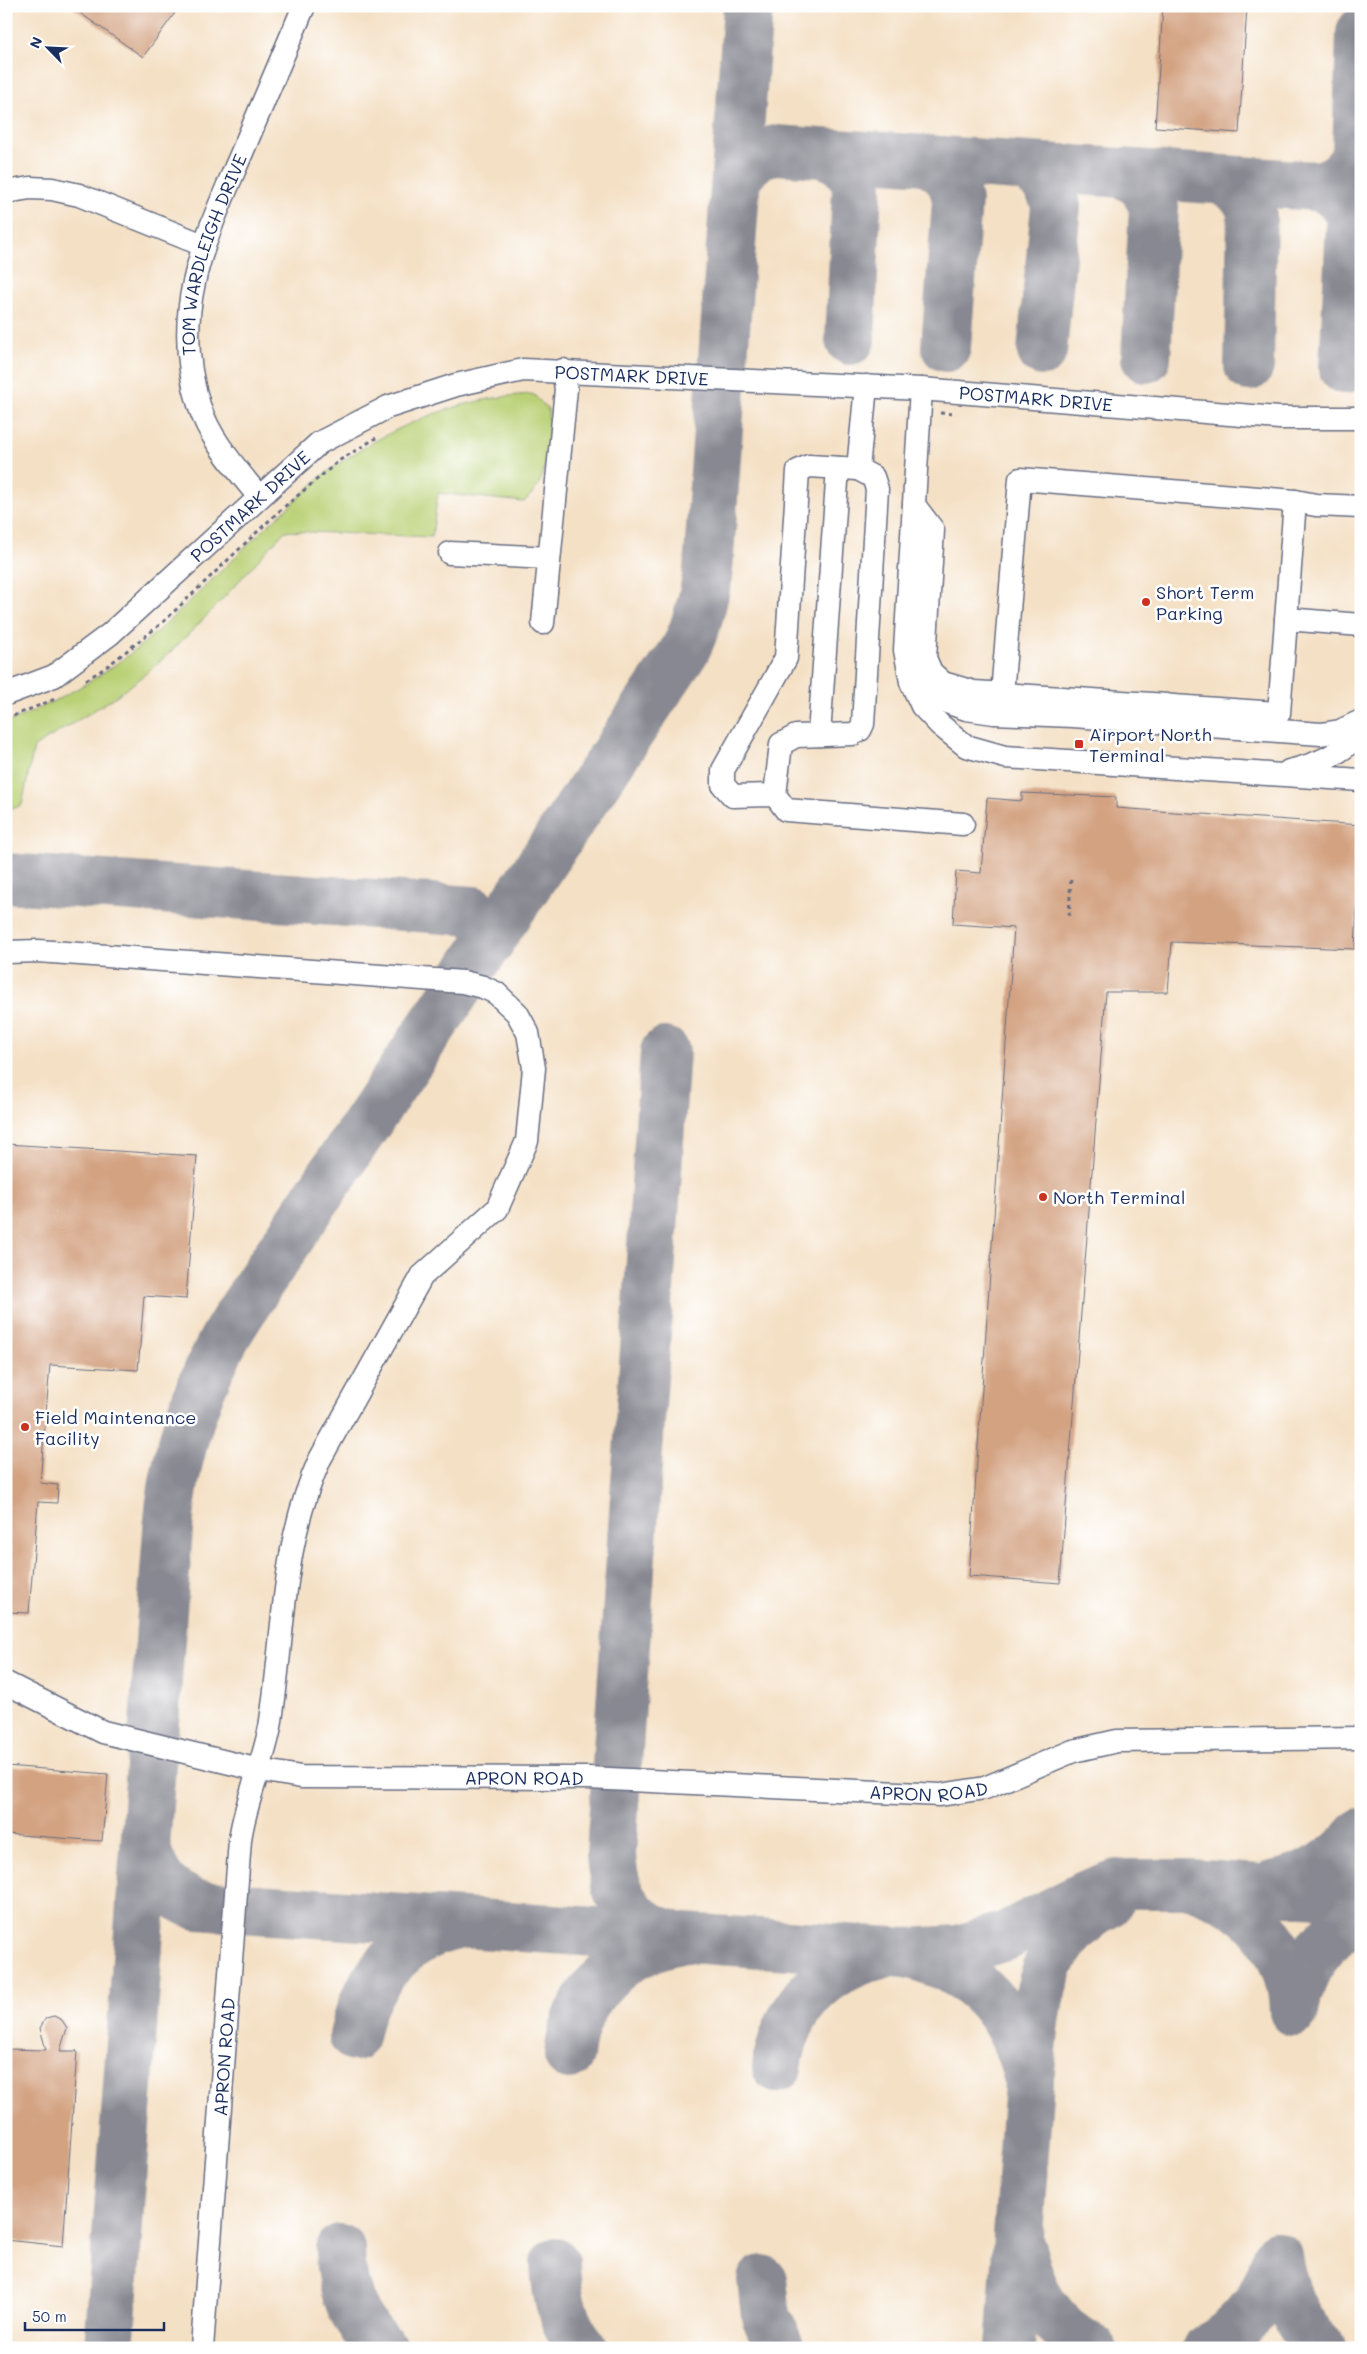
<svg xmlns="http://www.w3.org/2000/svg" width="1367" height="2354" font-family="Mali,sans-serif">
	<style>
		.green { fill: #b9d075; stroke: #6a806a }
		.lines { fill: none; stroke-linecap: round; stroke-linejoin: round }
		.taxiway { stroke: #888892; stroke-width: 50 }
		.building { fill: #d3a281 }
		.minor-casing { stroke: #676d82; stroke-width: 25 }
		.path { stroke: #676d82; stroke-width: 3; stroke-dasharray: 4 4; stroke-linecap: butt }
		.minor { stroke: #fff; stroke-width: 22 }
		.poi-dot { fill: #c8321e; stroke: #fff; stroke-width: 2 }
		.labels { text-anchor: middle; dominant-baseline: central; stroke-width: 5; stroke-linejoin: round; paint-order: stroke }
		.street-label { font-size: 18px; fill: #1b2f5e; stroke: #fff }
		.poi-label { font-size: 18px; fill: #1b2f5e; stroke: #fff; text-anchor: start }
	</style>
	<rect width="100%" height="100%" fill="#fff"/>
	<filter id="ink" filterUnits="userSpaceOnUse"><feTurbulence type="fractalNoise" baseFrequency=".02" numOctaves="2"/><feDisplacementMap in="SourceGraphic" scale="10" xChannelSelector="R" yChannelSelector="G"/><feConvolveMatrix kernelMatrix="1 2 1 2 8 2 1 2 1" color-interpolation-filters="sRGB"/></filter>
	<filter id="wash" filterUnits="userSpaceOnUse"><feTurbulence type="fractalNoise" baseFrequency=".0096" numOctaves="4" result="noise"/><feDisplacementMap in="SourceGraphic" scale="20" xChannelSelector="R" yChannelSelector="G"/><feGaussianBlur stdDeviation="1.12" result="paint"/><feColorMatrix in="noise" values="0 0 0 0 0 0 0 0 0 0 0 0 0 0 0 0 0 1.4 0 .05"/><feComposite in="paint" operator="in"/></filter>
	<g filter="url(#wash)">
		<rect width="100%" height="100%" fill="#f4e0c5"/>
		<!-- green -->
		<path class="green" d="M533 394 548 409C550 432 549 462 539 484 536 490 529 497 524 502L438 493 432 537 285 531C239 580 195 633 143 676 110 703 71 724 34 747L22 805 14 808 6 804V723C57 702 105 676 146 641 197 598 242 547 293 503 305 492 316 480 330 470 389 427 459 397 533 394Z"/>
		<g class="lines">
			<!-- taxiway -->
			<g class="taxiway">
				<path d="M826 154C843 161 853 170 857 188L850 340"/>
				<path d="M924 160C944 167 954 180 957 201L946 347"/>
				<path d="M1023 167C1042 174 1051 186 1056 206L1042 351"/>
				<polyline points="1123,173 1142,184 1154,206 1146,358"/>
				<polyline points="736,175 759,154 776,150 1361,189"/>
				<path d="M1223 180C1238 188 1246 195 1252 212L1249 366"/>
				<path d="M1318 186C1336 192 1345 202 1351 220L1344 369"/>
				<path d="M1318 186C1338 181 1348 172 1357 154L1361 32"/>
				<polyline points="6,878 473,911 488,927 490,941"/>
				<path d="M665 1052 611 1853C613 1897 630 1924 674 1936"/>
				<path d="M146 1849C156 1881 166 1892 197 1905L907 1953 958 1950 1006 1936 1087 1895 1117 1884H1189L1361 1896"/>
				<path d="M1273 1886C1309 1879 1338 1861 1361 1833"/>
				<path d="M1202 1888C1257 1906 1292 1953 1294 2011"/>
				<path d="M910 1954C978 1971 1014 2013 1029 2081L1010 2348"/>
				<path d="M1294 2011C1300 1969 1324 1936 1361 1915"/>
				<path d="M354 2036C364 1981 405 1932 464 1924"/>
				<path d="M569 2055C575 1993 620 1952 679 1939"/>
				<path d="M777 2067C786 2006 822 1969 881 1954"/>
				<path d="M1030 2071C1037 1999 1038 1944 1108 1903"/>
				<path d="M340 2249C340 2288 354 2321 382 2348"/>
				<path d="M1022 2251C1030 2292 1052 2329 1092 2348"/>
				<path d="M1277 2256C1283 2292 1294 2323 1322 2348"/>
				<path d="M555 2263C556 2294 562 2324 583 2348"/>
				<polyline points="762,2280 766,2316 780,2348"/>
				<path d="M109 2348 168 1529C173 1465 190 1405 220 1347 231 1325 246 1305 258 1285L685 650C698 624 704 599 708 570L748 6"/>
				<path d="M1207 2348C1245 2329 1267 2296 1277 2256"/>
			</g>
		</g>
		<g id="blocks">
			<!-- building -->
			<g class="building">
				<polygon points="70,6 180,6 143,57"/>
				<polygon points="1163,6 1247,6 1239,133 1155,127"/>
				<polygon points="1022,793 1116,797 1116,808 1361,825 1355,949 1172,942 1168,992 1106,992 1060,1583 969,1576 1014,928 953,924 956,871 981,873 987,798 1022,801"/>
				<polygon points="6,1144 197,1156 186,1299 144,1296 138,1370 50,1365 40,1483 58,1485 57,1503 38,1502 29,1613 6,1612"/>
				<polygon points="6,1766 108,1774 102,1841 6,1834"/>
				<polygon points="54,2016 62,2020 67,2028 60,2051 77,2051 63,2246 6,2240 6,2049 46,2050 40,2028 46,2018"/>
			</g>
		</g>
	</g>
	<g filter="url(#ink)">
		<use href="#blocks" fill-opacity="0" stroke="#676d82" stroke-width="1"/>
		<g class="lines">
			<defs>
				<g id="minor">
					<polyline points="6,192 30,188 52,189 79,195 203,245"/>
					<polyline points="921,389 905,650 911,682 922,706 940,725 966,746 1005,757 1361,780"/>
					<polyline points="858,469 866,386"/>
					<path id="s1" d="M259 497C237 469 210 440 199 405 169 309 206 237 243 150 263 102 284 54 304 6"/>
					<polyline points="1295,501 1316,505 1361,507"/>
					<polyline points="914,505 933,530 925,658 931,672 943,683 974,692 1167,705 1173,706 1279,713 1295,501 1020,479 1002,694"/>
					<polyline points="450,553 549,558"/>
					<polyline points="1286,619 1361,625"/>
					<polyline points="543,623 566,389 563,370"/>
					<polyline points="912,683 932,697 966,709 994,713 1073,716 1321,734 1340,731 1361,721"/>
					<path id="s2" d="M6 694 54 676 110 634 319 443 388 407 456 385 523 370 921 389 1279 418H1361"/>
					<polyline points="819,735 838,468"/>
					<path d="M1289 771C1317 765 1342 754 1361 732"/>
					<polyline points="775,795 781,744 796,736 853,734 860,730 863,724 877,489 873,477 858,469 809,466 798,471 786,658 723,770 723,785 733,796 775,795 786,810 963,824"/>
					<path d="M6 952 38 951 463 982 483 987 496 993 517 1013 528 1033 534 1068 527 1141 497 1209 422 1276 320 1459C280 1547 285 1634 270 1727 263 1765 245 1801 240 1840L202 2348"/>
					<path id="s3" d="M6 1683 103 1732 259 1770 301 1777 588 1778 940 1795 985 1788 1073 1751 1117 1741 1361 1738"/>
				</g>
			</defs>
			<!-- minor casing -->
			<use href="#minor" class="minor-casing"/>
			<!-- path -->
			<g class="path">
				<polyline points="940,413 956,414"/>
				<polyline points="86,680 105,668 162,623 277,513 340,460 376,438"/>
				<polyline points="6,719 55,699"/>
				<polyline points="1069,916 1071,876"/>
			</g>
			<!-- minor -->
			<use href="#minor" class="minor"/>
		</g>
	</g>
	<!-- markers -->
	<g class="poi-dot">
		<circle cx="1146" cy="602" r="5"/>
		<rect x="1074" y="739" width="10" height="10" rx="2.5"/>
		<circle cx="1043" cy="1197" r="5"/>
		<circle cx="25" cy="1427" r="5"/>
	</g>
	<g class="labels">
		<!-- street labels -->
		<g class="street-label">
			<text stroke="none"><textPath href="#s1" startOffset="266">TOM WARDLEIGH DRIVE</textPath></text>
			<text stroke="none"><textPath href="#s2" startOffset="731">POSTMARK DRIVE</textPath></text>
			<text stroke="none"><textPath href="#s2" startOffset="1136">POSTMARK DRIVE</textPath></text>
			<text stroke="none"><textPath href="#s2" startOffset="311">POSTMARK DRIVE</textPath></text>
			<text stroke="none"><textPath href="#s3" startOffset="535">APRON ROAD</textPath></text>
			<text stroke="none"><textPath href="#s3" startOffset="940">APRON ROAD</textPath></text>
			<text transform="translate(224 2057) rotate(-86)">APRON ROAD</text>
		</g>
		<!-- poi labels -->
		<g class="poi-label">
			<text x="1156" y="592">Short Term<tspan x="1156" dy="21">Parking</tspan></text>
			<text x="1089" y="734">Airport North<tspan x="1089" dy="21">Terminal</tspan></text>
			<text x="1053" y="1197">North Terminal</text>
			<text x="35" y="1417">Field Maintenance<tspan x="35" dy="21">Facility</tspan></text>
		</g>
	</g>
	<!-- margin -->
	<rect width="1367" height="2354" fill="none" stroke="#fff" stroke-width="25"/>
	<!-- north arrow -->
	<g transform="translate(48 48) rotate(294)" stroke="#ffffff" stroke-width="4" paint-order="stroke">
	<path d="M0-4L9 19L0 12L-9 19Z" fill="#1b2f5e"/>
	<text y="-8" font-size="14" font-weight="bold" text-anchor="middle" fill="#1b2f5e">N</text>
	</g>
	<!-- scale -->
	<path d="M25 2322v8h139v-8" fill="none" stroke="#1b2f5e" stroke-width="2.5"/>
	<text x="32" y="2322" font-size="15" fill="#1b2f5e" stroke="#ffffff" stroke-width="4" paint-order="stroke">50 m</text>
</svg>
